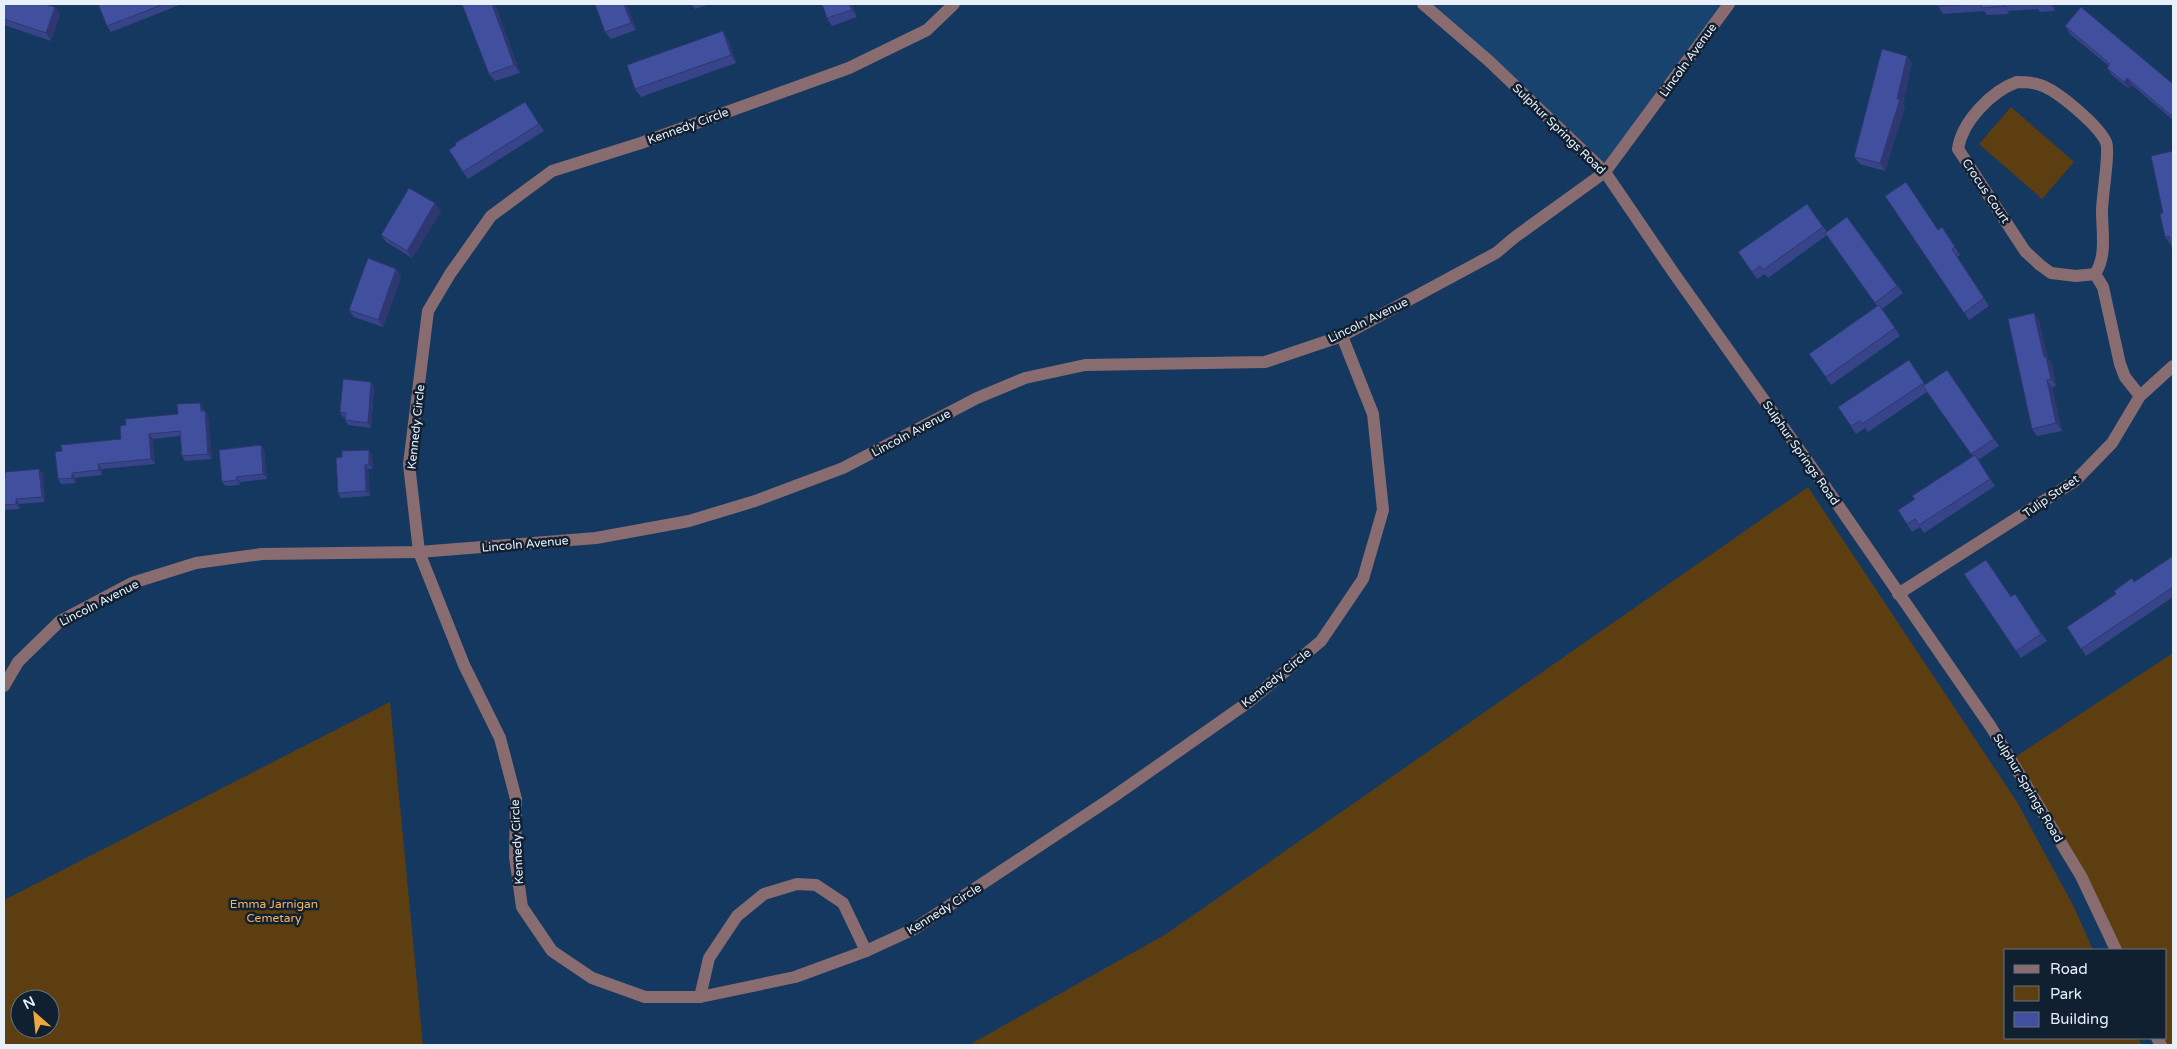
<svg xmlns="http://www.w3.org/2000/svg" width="2177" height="1049" font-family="'Varela Round',sans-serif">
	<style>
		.built { fill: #19436f }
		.green { fill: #5c3e11; fill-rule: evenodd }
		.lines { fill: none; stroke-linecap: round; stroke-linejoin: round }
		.minor { stroke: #896c6f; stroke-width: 12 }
		.wall { fill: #384489 }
		.shaded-wall { fill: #2e376f }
		.building { fill: #414f9f; stroke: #2e376f }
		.labels { text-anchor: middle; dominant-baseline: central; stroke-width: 5; stroke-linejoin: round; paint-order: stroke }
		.street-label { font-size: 12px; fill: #e8f0fa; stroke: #102031 }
		.park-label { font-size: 12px; fill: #f4b45c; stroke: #102031 }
	</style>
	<rect width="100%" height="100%" fill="#14385f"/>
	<!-- built -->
	<polygon class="built" points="1423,4 1729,4 1605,172"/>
	<!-- green -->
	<g class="green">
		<polygon points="2011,107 2074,162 2042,199 1979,144"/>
		<polygon points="1808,487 2017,802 2074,907 2093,950 2006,950 2006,1038 2138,1038 2142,1045 969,1045 1166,934"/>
		<polygon points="2173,653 2173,1045 2161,1045 2157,1038 2166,1038 2166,950 2116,950 2012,759"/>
		<path d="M390 702 423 1045H4V900ZM20 999H50V1029H20Z"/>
	</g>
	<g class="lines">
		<!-- minor -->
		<g class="minor">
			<polyline points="954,4 927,30 849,68 641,143 552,171 491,216 450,274 428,311 409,464 419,552 464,665 500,738 516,799 515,857 522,907 552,951 592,978 645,997 700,997 795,977 866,951 914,929 1113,797 1250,701 1321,641 1363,579 1383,510 1373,414 1342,336"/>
			<polyline points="1423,4 1489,61 1605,172 1673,272 1820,479 1991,727 2081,876 2116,950"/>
			<path d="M2017 82C2025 82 2032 82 2040 85 2057 90 2098 125 2106 142 2110 152 2102 196 2102 211 2102 232 2107 256 2095 274L2076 276 2051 273 2040 265 2025 251 1958 149C1962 121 1992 91 2017 82Z"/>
			<polyline points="2095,274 2103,287 2120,364 2125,377 2140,396"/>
			<polyline points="1898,594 2075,481 2112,443 2140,396 2173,366"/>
			<polyline points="4,686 18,662 60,621 132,583 196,563 262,554 419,552 596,538 689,521 755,501 843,468 977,398 1025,378 1085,365 1265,362 1342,336 1496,253 1515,237 1605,172 1729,4"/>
			<polyline points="700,997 709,958 737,916 764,894 797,884 816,885 843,903 866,951"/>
			<polyline points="2157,1038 2161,1045"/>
		</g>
	</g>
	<!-- wall -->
	<g class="wall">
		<polygon points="4,4 55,7 60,15 51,41 4,25"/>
		<polygon points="98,4 182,4 111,32 107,26"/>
		<polygon points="462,4 495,4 520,73 495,81 489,74"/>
		<polygon points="595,4 627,4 636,30 611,39 605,32"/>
		<polygon points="691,4 710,4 695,9"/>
		<polygon points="822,4 852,4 857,17 832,26 827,18"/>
		<polygon points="1937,4 2054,4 2055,11 2040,12 2038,9 2008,11 2009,14 1987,15 1984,11 1943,14 1938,6"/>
		<polygon points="2065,26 2173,84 2173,120 2132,85 2129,89 2112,75 2107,68 2109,66 2070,34"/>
		<polygon points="723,31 728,39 736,63 641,97 635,89"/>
		<polygon points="1907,56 1912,63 1903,104 1905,107 1885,171 1860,164 1854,157"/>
		<polygon points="525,102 544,131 468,179 463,172"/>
		<polygon points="1885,196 1938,230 1942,227 1960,255 1957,257 1989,306 1969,320"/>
		<polygon points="435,203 441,211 412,258 386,242 381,235"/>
		<polygon points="1807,204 1827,232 1847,217 1903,293 1882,309 1900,336 1831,385 1809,354 1877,306 1827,235 1768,278 1765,274 1757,279 1738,252"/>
		<polygon points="2163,213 2171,244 2170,244 2165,237"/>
		<polygon points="396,269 401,277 383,327 354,317 349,310"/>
		<polygon points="2034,313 2039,321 2048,359 2052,364 2056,386 2052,387 2062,431 2037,436 2032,429"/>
		<polygon points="1909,360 1925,385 1947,370 1999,446 1978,460 1995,486 1924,533 1920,527 1912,532 1898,510 1915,499 1973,456 1927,392 1868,432 1865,428 1856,434 1838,407"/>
		<polygon points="374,387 371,428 348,425 345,420 345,418 343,417 340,412"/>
		<polygon points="200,403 203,408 204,411 208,415 212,459 185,461 182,456 180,436 153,439 155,464 102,469 102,475 75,478 76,483 61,484 58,479 62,451 121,439 126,425 178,414"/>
		<polygon points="261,445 264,450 267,479 240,482 240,485 226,486 222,482"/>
		<polygon points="369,450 372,455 373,469 368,469 370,496 341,498 338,493 342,457"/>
		<polygon points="39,469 43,474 45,502 19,504 20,509 5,510 4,509 4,478"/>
		<polygon points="2173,556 2173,597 2086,656 2067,627"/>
		<polygon points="1964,574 2011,596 2015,594 2047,641 2021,658"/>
	</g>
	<!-- shaded-wall -->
	<g class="shaded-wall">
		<polygon points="492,4 495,4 520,73 514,65"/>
		<polygon points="624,4 627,4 636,30 631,23"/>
		<polygon points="849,4 852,4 857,17 852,10"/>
		<polygon points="2004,4 2008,11 2009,14 2004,6"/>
		<polygon points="2050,4 2054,4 2055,11"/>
		<polygon points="55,7 60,15 51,41 46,33"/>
		<polygon points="723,31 728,39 736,63 731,55"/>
		<polygon points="1907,56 1912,63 1903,104 1905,107 1885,171 1880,163 1897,99"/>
		<polygon points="2127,78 2132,85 2129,89 2124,82"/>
		<polygon points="435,203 441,211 412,258 407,251"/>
		<polygon points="396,269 401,277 383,327 378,320"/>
		<polygon points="2034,313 2039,321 2048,359 2052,364 2056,386 2051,379 2044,357"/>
		<polygon points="2047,380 2052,387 2062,431 2056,423"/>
		<polygon points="371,382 374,387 371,428 368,423"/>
		<polygon points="200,403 203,408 204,416 201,411"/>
		<polygon points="205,411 208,415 212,459 208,454"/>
		<polygon points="149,434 153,439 155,464 151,459"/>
		<polygon points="261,445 264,450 267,479 263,474"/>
		<polygon points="369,450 372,455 373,469 369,464"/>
		<polygon points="98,464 102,469 102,475 99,470"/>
		<polygon points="365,465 368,469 370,496 366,491"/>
		<polygon points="39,469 43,474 45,502 42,497"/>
		<polygon points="72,473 75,478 76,483 72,478"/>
		<polygon points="236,477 240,482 240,485 237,480"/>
		<polygon points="16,499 19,504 20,509 16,504"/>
	</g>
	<!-- building -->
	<g class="building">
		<polygon points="4,4 44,4 55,7 46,33 4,19"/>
		<polygon points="98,4 164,4 107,26"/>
		<polygon points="462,4 492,4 514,65 489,74"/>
		<polygon points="595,4 624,4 631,23 605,32"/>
		<polygon points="822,4 849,4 852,10 827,18"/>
		<polygon points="1937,4 2003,4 2004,6 1982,8 1981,4 1938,6"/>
		<polygon points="2035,4 2050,4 2035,5"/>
		<polygon points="2081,7 2173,84 2173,117 2127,78 2124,82 2107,68 2110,64 2065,26"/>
		<polygon points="723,31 731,55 635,89 627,65"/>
		<polygon points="1882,49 1907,56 1897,99 1900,99 1880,163 1854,157"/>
		<polygon points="525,102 539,124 463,172 449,150 456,145 455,143"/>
		<polygon points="2173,151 2173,255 2169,236 2165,237 2160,214 2163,213 2151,156"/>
		<polygon points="1906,182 1938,230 1942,227 1955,247 1952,249 1984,298 1964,313 1885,196"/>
		<polygon points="409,188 435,203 407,251 381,235"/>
		<polygon points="1807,204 1823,227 1763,270 1760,266 1752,272 1738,252"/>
		<polygon points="1847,217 1897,286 1875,303 1825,233"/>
		<polygon points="368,258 396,269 378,320 349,310"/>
		<polygon points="1879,305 1895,328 1826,377 1809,354"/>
		<polygon points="2034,313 2044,357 2046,357 2051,379 2047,380 2056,423 2032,429 2008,319"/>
		<polygon points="1909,360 1924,383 1862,424 1860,421 1851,426 1838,407"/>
		<polygon points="1947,370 1994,439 1971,454 1923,386"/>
		<polygon points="343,379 371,382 368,423 345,420 346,413 340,412"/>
		<polygon points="200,403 201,411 205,411 208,454 182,456 180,431 149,434 151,459 98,464 99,470 72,473 72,478 58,479 55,452 62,451 61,445 121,439 120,426 126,425 125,419 178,414 177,404"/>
		<polygon points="261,445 263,474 236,477 237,480 222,482 219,450"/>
		<polygon points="369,450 369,464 365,465 366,491 338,493 336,458 342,457 342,451"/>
		<polygon points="1975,455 1990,479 1919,525 1915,519 1907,524 1898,510 1915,499 1912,496"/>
		<polygon points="39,469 42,497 16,499 16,504 4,505 4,478 5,478 5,472"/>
		<polygon points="2173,556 2173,587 2081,649 2067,627 2116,594 2114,591 2132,578 2134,582"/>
		<polygon points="1986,560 2011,597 2015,594 2041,634 2016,651 1964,574"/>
	</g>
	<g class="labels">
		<!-- street labels -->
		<g class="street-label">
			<text transform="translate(1688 60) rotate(-54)">Lincoln Avenue</text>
			<text transform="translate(688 126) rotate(-20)">Kennedy Circle</text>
			<text transform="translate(1559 129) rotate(44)">Sulphur Springs Road</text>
			<text transform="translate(1986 191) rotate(56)">Crocus Court</text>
			<text transform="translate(1368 320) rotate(-26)">Lincoln Avenue</text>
			<text transform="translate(416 427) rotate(-84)">Kennedy Circle</text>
			<text transform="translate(911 433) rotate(-28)">Lincoln Avenue</text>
			<text transform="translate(1801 453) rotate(55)">Sulphur Springs Road</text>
			<text transform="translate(2051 496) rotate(-35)">Tulip Street</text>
			<text transform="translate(525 544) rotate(-5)">Lincoln Avenue</text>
			<text transform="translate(99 603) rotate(-27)">Lincoln Avenue</text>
			<text transform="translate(1276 678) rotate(-39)">Kennedy Circle</text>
			<text transform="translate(2028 788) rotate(59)">Sulphur Springs Road</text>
			<text transform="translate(517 842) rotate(-93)">Kennedy Circle</text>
			<text transform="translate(944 909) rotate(-32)">Kennedy Circle</text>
		</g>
		<!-- park labels -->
		<g class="park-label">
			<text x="274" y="904">Emma Jarnigan<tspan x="274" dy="14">Cemetary</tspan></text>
		</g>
	</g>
	<!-- border -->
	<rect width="2177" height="1049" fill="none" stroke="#e8f0fa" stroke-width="10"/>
	<!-- legend -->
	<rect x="2004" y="949" width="162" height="90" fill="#102031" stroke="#667381"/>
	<rect x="2014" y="965" width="25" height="8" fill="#896c6f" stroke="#667381"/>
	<text x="2050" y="974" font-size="15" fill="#e8f0fa">Road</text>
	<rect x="2014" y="986" width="25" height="15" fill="#5c3e11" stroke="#667381"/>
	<text x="2050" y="999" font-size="15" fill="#e8f0fa">Park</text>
	<rect x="2014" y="1012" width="25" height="15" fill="#414f9f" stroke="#667381"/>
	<text x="2050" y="1024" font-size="15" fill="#e8f0fa">Building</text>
	<!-- north arrow -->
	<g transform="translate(35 1014) rotate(333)"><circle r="24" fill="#102031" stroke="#667381"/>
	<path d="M0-4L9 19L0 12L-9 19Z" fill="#efa73d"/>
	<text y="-8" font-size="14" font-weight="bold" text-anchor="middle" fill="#e8f0fa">N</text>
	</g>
</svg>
